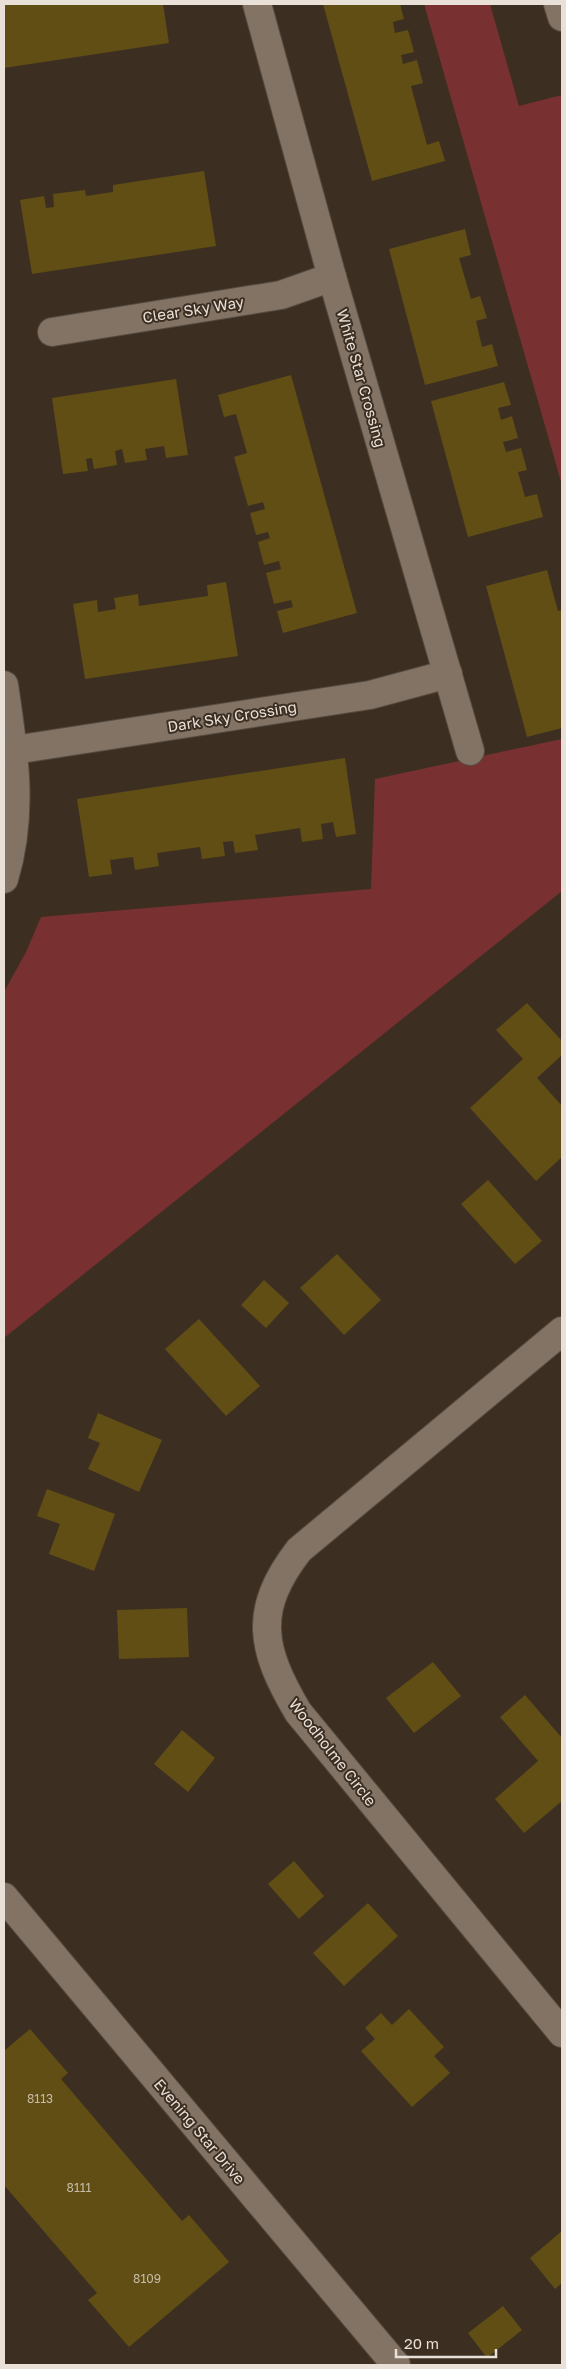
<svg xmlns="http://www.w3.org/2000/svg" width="566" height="2369" font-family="'Golos Text',sans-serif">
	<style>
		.green { fill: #793031 }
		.building { fill: #604e15 }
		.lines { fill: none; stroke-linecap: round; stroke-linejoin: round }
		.minor-casing { stroke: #564b40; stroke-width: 30 }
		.minor { stroke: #827365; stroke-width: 28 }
		.labels { text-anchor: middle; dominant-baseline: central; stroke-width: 4; stroke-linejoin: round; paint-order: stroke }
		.number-label { font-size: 12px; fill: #c7bca7 }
		.street-label { font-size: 15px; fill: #e9e0d8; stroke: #3c2f22 }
	</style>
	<rect width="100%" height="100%" fill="#3c2f22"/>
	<!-- green -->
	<g class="green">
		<polygon points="424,4 490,4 519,106 562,95 562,485"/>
		<polygon points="562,739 562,891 4,1338 4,992 26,952 41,917 371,889 375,779"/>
	</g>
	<!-- building -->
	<g class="building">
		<polygon points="4,4 163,4 169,43 4,68"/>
		<polygon points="323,4 400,4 404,19 393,22 395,33 408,30 414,52 401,55 403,64 417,60 423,83 411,86 427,145 439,141 445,161 372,181"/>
		<polygon points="204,171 216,246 32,274 20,200 44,196 46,208 54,207 53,194 85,190 86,196 113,192 113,185"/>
		<polygon points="465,229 471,255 459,258 471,299 480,296 487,318 476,321 482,347 492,344 498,366 425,385 389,249"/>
		<polygon points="291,375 357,613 283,633 277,611 293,607 291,600 274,604 266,573 281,569 279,561 264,565 258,542 270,538 268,532 256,535 250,513 265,509 263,502 248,506 234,457 247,453 236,414 224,417 218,395"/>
		<polygon points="176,379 188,455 166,458 164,446 145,449 147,460 125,463 122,449 115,451 117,465 94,469 92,458 86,459 88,471 63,474 52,398"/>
		<polygon points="504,382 511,405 498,408 501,420 512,416 518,438 503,442 506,452 521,448 527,470 518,472 525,497 537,494 543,517 468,537 431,401"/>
		<polygon points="547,570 558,611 562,610 562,728 527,737 486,586"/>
		<polygon points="226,582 238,656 85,679 73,604 97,600 98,612 116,609 114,598 138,594 139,606 208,596 207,585"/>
		<polygon points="345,758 356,834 336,837 333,822 321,824 323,839 302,842 300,828 255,835 258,850 235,853 233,841 223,842 225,856 202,859 200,847 157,853 159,866 135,870 133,857 110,860 112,874 89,877 77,799"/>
		<polygon points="527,1003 562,1041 562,1055 537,1078 562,1106 562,1157 536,1181 470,1108 523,1059 496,1030"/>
		<polygon points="488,1180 542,1241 515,1264 461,1204"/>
		<polygon points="337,1254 381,1300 344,1335 300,1288"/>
		<polygon points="264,1280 289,1303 266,1328 241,1305"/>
		<polygon points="199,1319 260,1386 226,1416 165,1349"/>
		<polygon points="98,1413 162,1440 139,1492 88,1469 100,1443 88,1438"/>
		<polygon points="47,1489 115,1514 94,1571 49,1554 60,1524 37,1516"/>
		<polygon points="187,1608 189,1657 119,1659 117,1610"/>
		<polygon points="433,1662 461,1696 414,1733 386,1698"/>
		<polygon points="525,1695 562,1738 562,1801 524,1833 495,1799 538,1761 500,1717"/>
		<polygon points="182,1730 215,1758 188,1792 154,1764"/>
		<polygon points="294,1861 324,1896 299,1919 268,1884"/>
		<polygon points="368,1903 398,1936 344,1986 313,1953"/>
		<polygon points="409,2009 444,2047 434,2056 450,2073 412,2107 361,2051 375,2039 365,2028 381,2013 392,2025"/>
		<polygon points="30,2029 68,2073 61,2079 182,2221 189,2215 229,2262 129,2347 88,2300 97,2293 4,2185 4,2051"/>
		<polygon points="562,2231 562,2283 555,2289 530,2258"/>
		<polygon points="503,2306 522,2330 487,2358 468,2333"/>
	</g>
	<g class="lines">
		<defs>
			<g id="minor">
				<polyline points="257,4 332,277 470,751"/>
				<polyline points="558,4 562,17"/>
				<polyline points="52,332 281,295 332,277"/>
				<path d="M4 685C14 752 24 813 4 879"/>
				<polyline points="14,750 370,695 448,674"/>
				<path d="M562 1331 299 1550C252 1611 261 1649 298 1712L562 2033"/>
				<polyline points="4,1897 396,2365"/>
			</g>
		</defs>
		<!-- minor casing -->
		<use href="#minor" class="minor-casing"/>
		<!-- minor -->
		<use href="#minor" class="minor"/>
	</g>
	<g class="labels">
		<!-- number labels -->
		<g class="number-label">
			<text x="40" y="2098">8113</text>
			<text x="79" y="2187">8111</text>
			<text x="147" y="2278">8109</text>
		</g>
		<!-- street labels -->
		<g class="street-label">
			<text transform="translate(193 309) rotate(-9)">Clear Sky Way</text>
			<text transform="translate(362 378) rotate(74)">White Star Crossing</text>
			<text transform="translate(232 716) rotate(-9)">Dark Sky Crossing</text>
			<text transform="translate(333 1752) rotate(52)">Woodholme Circle</text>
			<text transform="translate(200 2131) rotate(50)">Evening Star Drive</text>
		</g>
	</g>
	<!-- border -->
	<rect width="566" height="2369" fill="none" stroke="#e9e0d8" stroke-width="10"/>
	<!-- scale -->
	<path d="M396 2349v8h100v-8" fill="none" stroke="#e9e0d8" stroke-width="2.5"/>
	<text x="404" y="2349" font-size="15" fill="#e9e0d8" stroke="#3c2f22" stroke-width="4" paint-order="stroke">20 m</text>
</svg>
